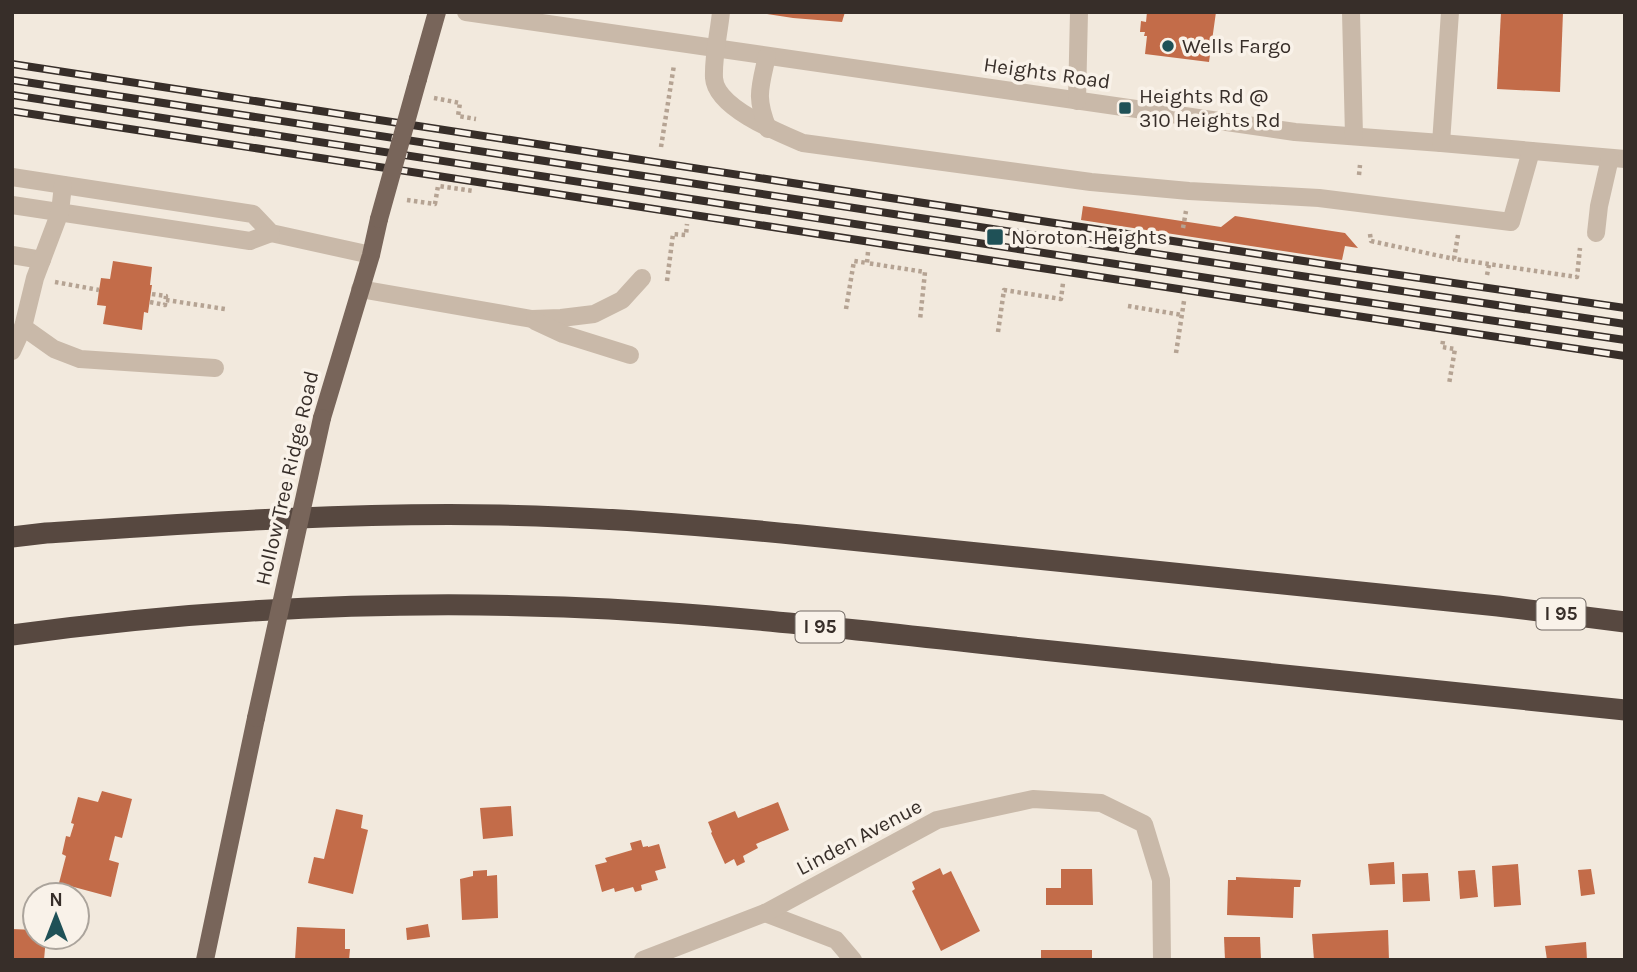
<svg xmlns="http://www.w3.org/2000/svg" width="1637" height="972" font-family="Karla,sans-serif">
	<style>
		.building { fill: #c36c49 }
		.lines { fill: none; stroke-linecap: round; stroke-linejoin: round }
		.path { stroke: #b5a393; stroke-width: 4.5; stroke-dasharray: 3.5 3.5; stroke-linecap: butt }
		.minor { stroke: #c9b9a9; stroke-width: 18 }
		.major { stroke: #78655a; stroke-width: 18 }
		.highway { stroke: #574840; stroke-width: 21 }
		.rail-casing { stroke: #372e29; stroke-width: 8 }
		.rail { stroke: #f9f2e9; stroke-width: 5; stroke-dasharray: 16; stroke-linecap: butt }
		.major-bridge { stroke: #78655a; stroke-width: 18 }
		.poi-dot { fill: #1f5157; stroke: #f9f2e9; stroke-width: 2.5 }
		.labels { text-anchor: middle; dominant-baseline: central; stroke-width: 7; stroke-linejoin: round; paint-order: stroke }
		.shield { fill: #f9f2e9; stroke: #716963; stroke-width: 2 }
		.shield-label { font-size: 19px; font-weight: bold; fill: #372e29 }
		.poi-label { font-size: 21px; fill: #372e29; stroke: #f9f2e9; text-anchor: start }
		.street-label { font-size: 21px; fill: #372e29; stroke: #f9f2e9 }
	</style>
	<rect width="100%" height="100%" fill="#f2e9dd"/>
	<!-- building -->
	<g class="building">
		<polygon points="767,12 845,12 842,22 793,18 767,14"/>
		<polygon points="1147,12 1216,12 1209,62 1145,54 1147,36 1144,36 1145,32 1140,32 1141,21 1146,22"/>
		<polygon points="1501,12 1563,12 1560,92 1497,89"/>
		<polygon points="1083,206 1221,227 1235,216 1345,233 1358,248 1345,246 1342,260 1081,220"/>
		<polygon points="113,261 152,267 150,285 152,285 148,313 144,312 142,330 103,324 106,306 97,305 99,290 101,278 110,279"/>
		<polygon points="102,791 132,799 122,838 115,836 109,860 119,863 111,897 59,883 66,856 62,854 66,836 70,837 74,824 71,823 78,797 98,802"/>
		<polygon points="778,802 789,830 756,844 758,848 743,856 745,862 737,866 734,859 725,864 711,833 712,832 708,822 735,811 738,818"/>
		<polygon points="511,806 513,836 483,839 480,808"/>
		<polygon points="336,809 363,815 361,828 368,830 353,894 308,883 314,857 324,859"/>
		<polygon points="641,840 643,847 648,846 648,847 659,844 666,868 655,871 658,880 641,885 642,890 635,892 633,887 615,892 614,888 602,892 595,865 607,862 605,858 632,850 630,843"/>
		<polygon points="1394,862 1395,884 1370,885 1368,864"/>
		<polygon points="1518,864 1521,905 1494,907 1492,866"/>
		<polygon points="940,868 943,875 951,871 980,931 941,951 912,891 915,889 912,882"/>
		<polygon points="1061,869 1092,869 1093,905 1046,905 1046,888 1061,888"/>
		<polygon points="1591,869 1595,894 1581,896 1578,870"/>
		<polygon points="487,870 487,876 497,875 498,918 462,920 460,879 473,876 473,871"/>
		<polygon points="1475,870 1478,897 1460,899 1458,871"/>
		<polygon points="1428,873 1430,901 1403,902 1402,874"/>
		<polygon points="1236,877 1301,880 1300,887 1294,887 1293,918 1227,915 1228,880 1236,880"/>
		<polygon points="428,924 430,937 407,940 406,928"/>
		<polygon points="297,927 345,929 345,949 350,949 349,960 295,960"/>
		<polygon points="12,929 35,930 35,937 46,937 44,960 12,960"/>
		<polygon points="1388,930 1389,960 1314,960 1312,934"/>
		<polygon points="1224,937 1260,937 1261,960 1225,960"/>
		<polygon points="1586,942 1587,960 1547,960 1545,946"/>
		<rect x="1041" y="950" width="51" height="10"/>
	</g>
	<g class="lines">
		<!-- path -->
		<g class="path">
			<polyline points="434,98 460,103 458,116 476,119"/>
			<polyline points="661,147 674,65"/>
			<polyline points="1359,175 1360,165"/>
			<polyline points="407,200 435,204 438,186 473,191"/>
			<polyline points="1183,228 1186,211"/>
			<polyline points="1370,234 1371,241 1454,259"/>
			<polyline points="1458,235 1454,259 1577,277 1580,248"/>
			<polyline points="868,252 867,263 925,272 920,320"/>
			<polyline points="1487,275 1489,265"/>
			<polyline points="667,281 673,234 686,235 687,224"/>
			<polyline points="55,282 99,290"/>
			<polyline points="166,300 225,309"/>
			<polyline points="150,302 165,305 166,296 151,294"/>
			<polyline points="1128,306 1182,315"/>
			<polyline points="846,309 854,261 867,263"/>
			<polyline points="998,332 1004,290 1061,299 1063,283"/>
			<polyline points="1443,341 1442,347 1455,349 1449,384"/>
			<polyline points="1176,353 1184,301"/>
		</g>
		<!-- minor -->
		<g class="minor">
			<polyline points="466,12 1295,132 1441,143 1625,159"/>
			<path d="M721 12C719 33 713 56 714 78 716 108 779 133 803 143L1091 182 1189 191 1319 198 1511 222 1531 151"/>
			<polyline points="1351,12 1354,136"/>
			<path d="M767 56C760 88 755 97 768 129"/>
			<polyline points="1077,101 1079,12"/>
			<polyline points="1441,143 1450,12"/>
			<polyline points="12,177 253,214 271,233 371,255"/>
			<polyline points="12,205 250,241 271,233"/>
			<polyline points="1596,233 1599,206 1610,158"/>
			<polyline points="12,255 42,260"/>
			<polyline points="360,289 532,319 561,318 594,314 622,300 642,278"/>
			<polyline points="535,321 563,334 630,355"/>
			<polyline points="23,327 54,349 80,359 215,368"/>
			<polyline points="12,351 23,327 35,278 60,212 63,185"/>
			<polyline points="765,913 836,940 853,960"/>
			<polyline points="643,960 765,913 937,820 1033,799 1101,803 1144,824 1161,880 1162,960"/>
		</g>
		<!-- major -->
		<g class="major">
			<polyline points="418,79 437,12"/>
			<polyline points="322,418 371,255 379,219"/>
			<polyline points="205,960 256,718"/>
		</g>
		<!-- highway -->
		<g class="highway">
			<path d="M12 537 46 533C197 523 348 512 500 515 601 517 701 525 801 535L1498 606 1625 622"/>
			<path d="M12 635C195 610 380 600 564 607 724 613 883 633 1042 650 1236 670 1431 690 1625 710"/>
		</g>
		<defs>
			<g id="rail">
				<polyline points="12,64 1330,265 1625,308"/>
				<polyline points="12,80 1328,280 1625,324"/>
				<polyline points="12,95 1325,296 1625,340"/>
				<polyline points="12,111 1323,311 1625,356"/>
			</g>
		</defs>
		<!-- rail casing -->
		<use href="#rail" class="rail-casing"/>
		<!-- rail -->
		<use href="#rail" class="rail"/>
		<!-- major-bridge -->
		<g class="major-bridge">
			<polyline points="379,219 418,79"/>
			<polyline points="256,718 322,418"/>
		</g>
	</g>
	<!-- markers -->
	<g class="poi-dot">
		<circle cx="1168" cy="46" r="7"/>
		<rect x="1118" y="101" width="14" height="14" rx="3.5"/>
		<rect x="986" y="228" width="18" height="18" rx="3.5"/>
	</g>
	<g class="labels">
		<!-- shield labels -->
		<g class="shield">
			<rect x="1536.5" y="598.5" width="49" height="31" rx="5"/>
			<rect x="795.5" y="611.5" width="49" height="31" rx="5"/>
		</g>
		<g class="shield-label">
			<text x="1561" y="614">I 95</text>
			<text x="820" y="627">I 95</text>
		</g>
		<!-- poi labels -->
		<g class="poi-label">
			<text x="1182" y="46">Wells Fargo</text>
			<text x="1139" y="96">Heights Rd @<tspan x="1139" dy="24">310 Heights Rd</tspan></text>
			<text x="1011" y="237">Noroton Heights</text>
		</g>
		<!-- street labels -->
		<g class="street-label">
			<text transform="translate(1047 73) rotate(8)">Heights Road</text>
			<text transform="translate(287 478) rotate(-77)">Hollow Tree Ridge Road</text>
			<text transform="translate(859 837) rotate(-28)">Linden Avenue</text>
		</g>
	</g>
	<!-- border -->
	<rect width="1637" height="972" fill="none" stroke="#372e29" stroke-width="28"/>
	<!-- north arrow -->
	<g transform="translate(56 916)"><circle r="33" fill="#f9f2e9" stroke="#aba49c" stroke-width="2"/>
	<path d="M0-5L12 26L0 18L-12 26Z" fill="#1f5157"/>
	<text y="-10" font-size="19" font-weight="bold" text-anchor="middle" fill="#372e29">N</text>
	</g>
</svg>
